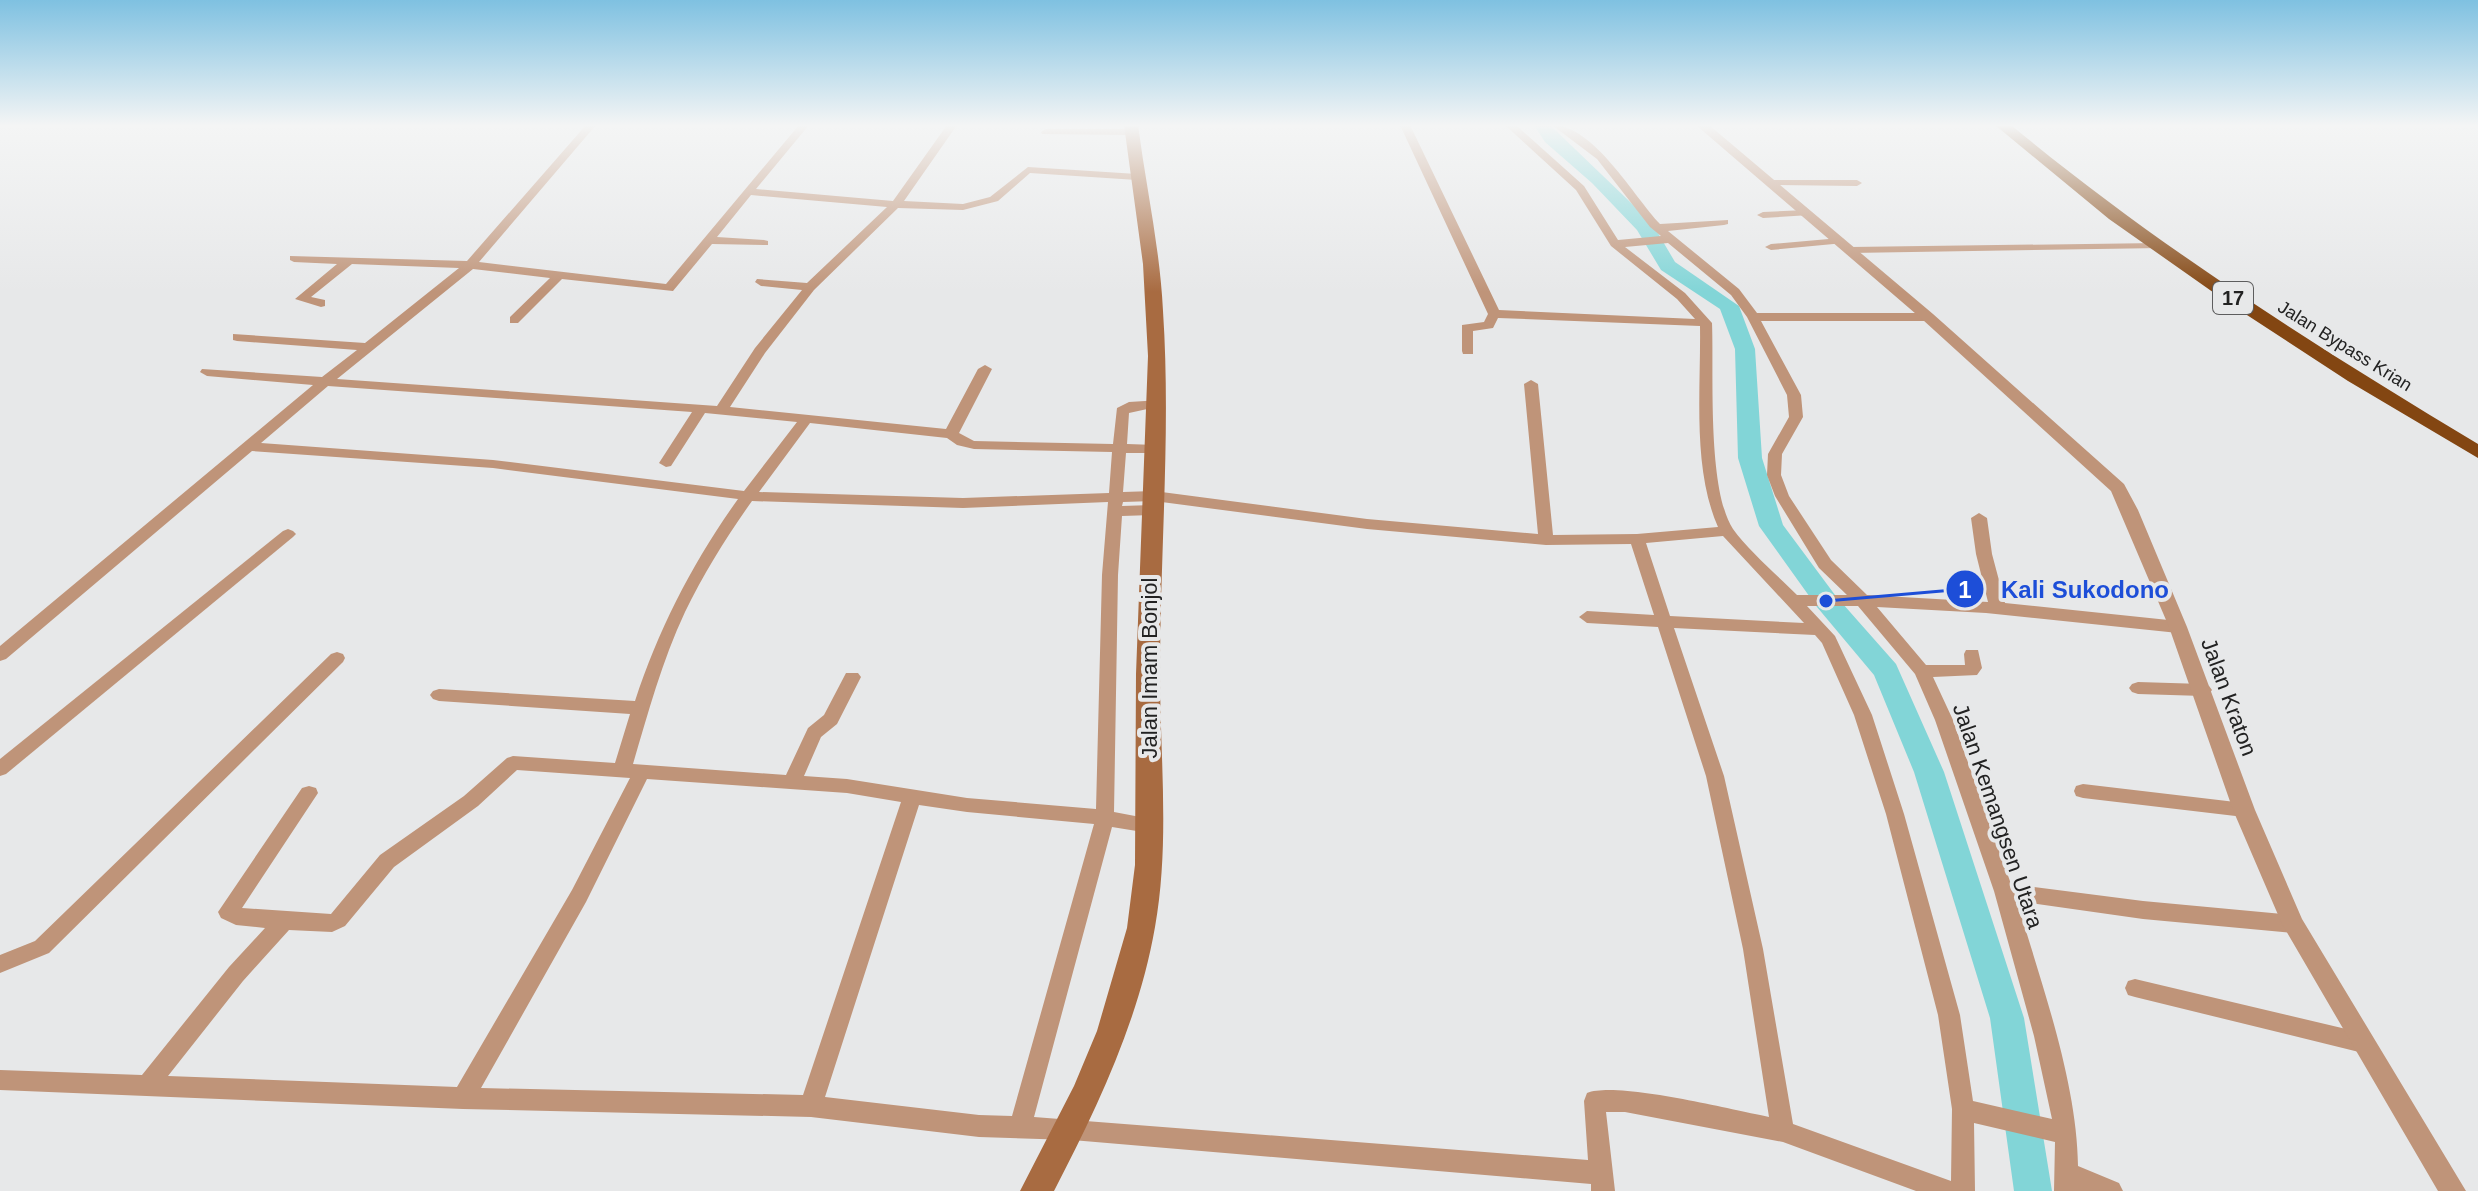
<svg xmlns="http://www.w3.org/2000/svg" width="2478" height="1191" font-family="Helvetica,sans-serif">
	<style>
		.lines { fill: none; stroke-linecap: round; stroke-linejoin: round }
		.river { fill: #82d5d7; fill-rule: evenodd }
		.minor { fill: #bf9479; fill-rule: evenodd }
		.tertiary { fill: #bf9479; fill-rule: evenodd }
		.secondary { fill: #a86b41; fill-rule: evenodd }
		.trunk { fill: #834612; fill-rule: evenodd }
		.labels { text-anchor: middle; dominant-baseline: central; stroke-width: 8; stroke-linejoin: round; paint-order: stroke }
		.far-street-label { font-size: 18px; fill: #222; stroke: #e7e8e9 }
		.shield { fill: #e7e8e9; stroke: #5d5d5e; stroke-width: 2 }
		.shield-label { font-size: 20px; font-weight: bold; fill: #222 }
		.street-label { font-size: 22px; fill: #222; stroke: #e7e8e9 }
		.leader { fill: none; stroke: #1d4ed8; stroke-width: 3 }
		.callout-dot { fill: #1d4ed8; stroke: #e7e8e9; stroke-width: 3 }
		.mark-label { font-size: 24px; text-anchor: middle; font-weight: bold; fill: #fff }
		.callout-label { font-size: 24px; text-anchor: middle; font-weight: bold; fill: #1d4ed8; stroke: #e7e8e9; stroke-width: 8; stroke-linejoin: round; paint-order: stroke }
	</style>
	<rect width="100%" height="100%" fill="#e7e8e9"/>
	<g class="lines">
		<!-- river -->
		<polygon class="river" points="1534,125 1550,125 1652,223 1675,262 1739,306 1755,349 1762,458 1783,525 1835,595 1896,664 1944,772 2024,1018 2052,1191 2014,1191 1990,1018 1914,772 1874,675 1817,607 1759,526 1738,458 1735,349 1720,309 1661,270 1637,230 1592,183 1545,142"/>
		<!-- minor -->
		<g class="minor">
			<path d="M586 125H596L479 262 666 284 799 125H809L756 189 893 201 947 125H957L904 201 963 204 990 197 1028 167 1137 174 1142 177 1137 180 1030 173 998 201 963 210 898 208 814 290 765 353 730 407 946 429 978 369 985 365 992 369 959 433 974 441 1113 444 1117 408 1129 402 1161 400V406L1129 413 1127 444 1156 445 1163 449 1156 453H1126L1123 492 1154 491 1367 519 1538 534 1524 384 1531 380 1538 384 1553 535 1637 534 1718 527C1692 468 1701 390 1700 326L1498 318 1493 328 1473 331V354H1463L1462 351V325L1484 322 1488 314 1400 125H1410L1499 310 1695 319 1677 299 1611 246 1576 190 1505 125H1516L1584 186 1618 240 1661 236 1650 227 1597 159 1552 125C1594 125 1634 197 1660 224L1728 220V224L1724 225 1668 231 1739 289 1757 313H1928L1934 317 1928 321H1761L1801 395 1803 417 1782 454 1781 475 1789 496 1831 560 1867 595 1988 602 1976 554 1971 518 1979 513 1987 518 1992 554 2005 603 2178 621 2186 627 2178 633 1986 613 1877 607 1926 665H1965L1964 654 1966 650H1978L1982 668 1977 675 1933 677 1953 720 2011 884 2143 901 2293 915 2300 918 2303 924 2300 930 2293 933 2143 919 2017 901C2041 983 2077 1081 2078 1166L2119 1183 2123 1191H2054L2055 1142 1974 1123 1975 1191H1916L1783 1142 1625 1112H1606L1615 1191H1591V1184L1072 1140 979 1137 811 1117 463 1109 0 1090V1070L142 1075 229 967 265 928 236 925 221 918 218 912 302 788 309 786 316 788 318 793 242 908 331 914 380 855 464 796 507 758 513 756 615 763 630 714 439 701 433 699 430 695 433 691 439 689 635 701C659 628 693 562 738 499L493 468 252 451 6 659 0 661V646L313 385 207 376 200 372 202 369 322 377 357 350 237 341 233 340V334L365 343 459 268 352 264 311 297 325 300V306L321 307 295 299 337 264 294 262 290 260V256L467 261ZM751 195 887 207 807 283 757 279 755 282 761 286 802 290 755 348 717 406 337 379 473 269 550 278 510 317V323H518L562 279 673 291 712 244 768 245V241L764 240 717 237ZM1668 243 1731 295 1747 317 1787 395 1789 417 1768 454 1767 475 1775 496 1819 568 1847 595H1797C1778 576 1748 550 1733 529 1707 489 1714 373 1712 323L1685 293 1625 247ZM328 386 692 412 659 463 666 467 671 466 705 413 797 422 744 491 493 460 261 443ZM810 423 947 438 957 445 974 449 1112 452 1109 493 963 498 759 492ZM752 501 963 508 1108 502 1102 575 1096 809 967 798 847 779 804 776 821 737 837 724 861 677 858 673H846L824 715 808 728 786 775 633 764C648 713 662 661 685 612 704 573 727 536 752 501ZM1154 501 1367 529 1546 545 1631 544 1654 615 1587 611 1579 617 1587 623 1658 627 1706 776 1743 949 1769 1117C1732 1110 1618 1081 1587 1093L1584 1101 1588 1160 1034 1117 1112 827 1149 833 1156 830 1158 825 1156 820 1114 812 1118 575 1122 516 1152 515 1159 510 1152 505 1122 506 1123 502ZM1723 536 1804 623 1670 616 1646 543ZM1807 606H1858L1915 674 1935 720 1994 891 2034 1036 2052 1119 1973 1101 1960 1015 1904 814 1872 715 1835 636ZM1674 628 1815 635 1822 643 1854 715 1886 814 1938 1015 1952 1109 1951 1181 1793 1124 1763 949 1724 776ZM517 770 630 778 572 890 457 1087 168 1076 243 981 289 930 332 932 345 926 394 867 478 806ZM647 779 847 793 901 802 803 1095 481 1088 586 902ZM919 805 967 812 1094 824 1012 1116 979 1115 825 1097Z"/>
			<polygon points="1046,129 1131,129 1136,132 1131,135 1042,134 1041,132"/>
			<polygon points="1771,180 1857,180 1862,183 1857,186 1767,185 1766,183"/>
			<polygon points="1806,210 1812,213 1810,215 1763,218 1757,215 1763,212"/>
			<polygon points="1840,238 1844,239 1844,243 1771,250 1765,247 1771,244"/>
			<polygon points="2158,243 2164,246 2162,248 1850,253 1844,250 1850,247"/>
			<polygon points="288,529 293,531 296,534 293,537 6,774 0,776 0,759 283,531"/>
			<polygon points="337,652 343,654 345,658 343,662 49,953 0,973 0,955 35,941 331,654"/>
			<polygon points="2138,682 2203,684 2209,686 2212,690 2209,694 2203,696 2138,694 2132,692 2129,688 2132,684"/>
			<polygon points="2083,784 2244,803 2251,805 2253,810 2251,815 2244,817 2083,798 2076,796 2074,791 2076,786"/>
			<polygon points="2135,979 2363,1033 2371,1036 2374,1043 2371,1050 2363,1053 2135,997 2128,995 2125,988 2128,981"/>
		</g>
		<!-- tertiary -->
		<polygon class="tertiary" points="1696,125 1709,125 1933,314 2124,484 2138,510 2187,627 2255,810 2302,919 2466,1191 2438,1191 2282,924 2233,810 2169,627 2111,491 1923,320"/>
		<!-- secondary -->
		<path class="secondary" d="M1124 125H1138C1146 187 1160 248 1163 311 1171 431 1160 552 1160 673 1160 758 1170 843 1155 927 1139 1020 1097 1108 1054 1191H1020L1074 1086 1097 1031 1127 928 1135 865 1136 674 1148 356 1143 264Z"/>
		<!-- trunk -->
		<path class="trunk" d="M1995 125H2011C2157 246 2315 346 2478 444V458L2348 381 2227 302 2109 219Z"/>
	</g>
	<!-- sky -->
	<linearGradient id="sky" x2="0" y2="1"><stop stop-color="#7fc1e1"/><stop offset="0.43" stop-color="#f4f5f5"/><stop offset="1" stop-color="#f4f5f5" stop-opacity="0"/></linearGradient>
	<rect width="2478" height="292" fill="url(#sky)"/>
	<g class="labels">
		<!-- far-street labels -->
		<g class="far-street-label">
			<text transform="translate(2345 346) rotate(32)">Jalan Bypass Krian</text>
		</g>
		<!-- shield labels -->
		<rect class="shield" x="2213" y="282" width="40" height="32" rx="6"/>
		<g class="shield-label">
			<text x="2233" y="298">17</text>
		</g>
		<!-- street labels -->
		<g class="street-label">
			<text transform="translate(1149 668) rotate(-90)">Jalan Imam Bonjol</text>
			<text transform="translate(2229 697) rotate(70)">Jalan Kraton</text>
			<text transform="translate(1998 816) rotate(71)">Jalan Kemangsen Utara</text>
		</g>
	</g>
	<!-- callouts -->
	<path class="leader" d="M1826 601L1965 589"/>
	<g class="callout-dot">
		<circle cx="1826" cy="601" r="8"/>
		<circle cx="1965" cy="589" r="20"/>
	</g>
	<g class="mark-label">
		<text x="1965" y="598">1</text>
	</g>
	<g class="callout-label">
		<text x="2085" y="598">Kali Sukodono</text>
	</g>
</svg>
